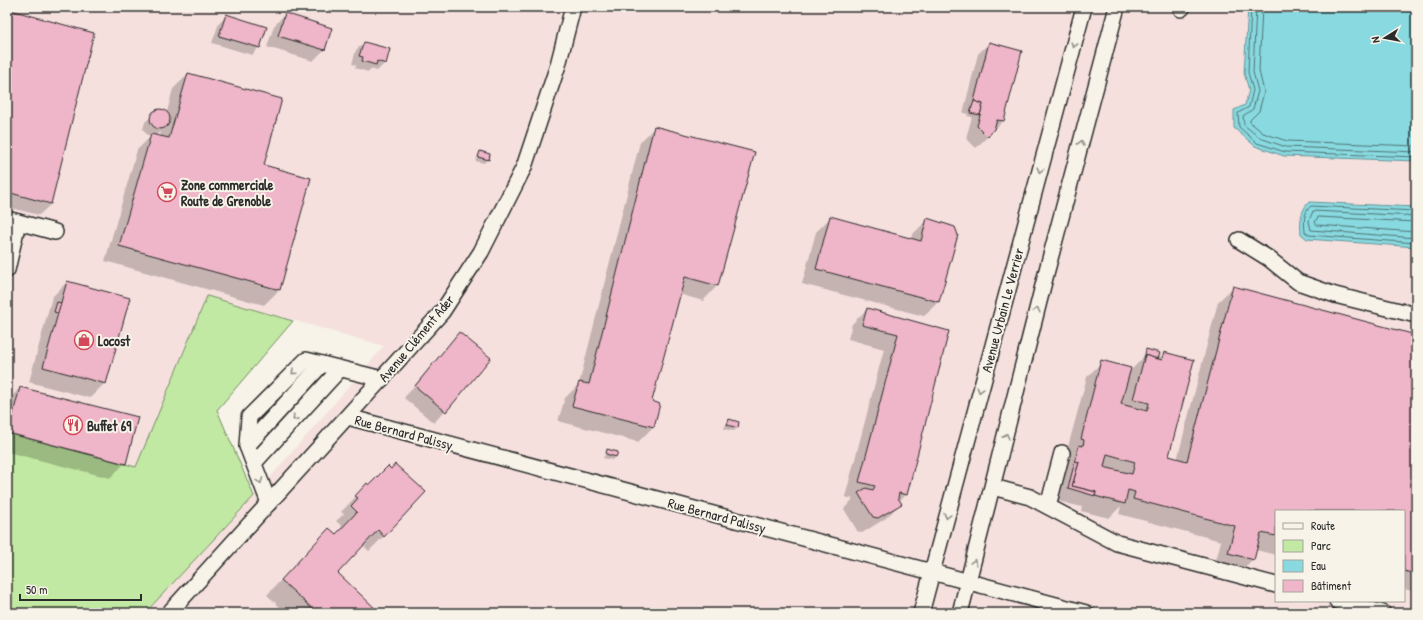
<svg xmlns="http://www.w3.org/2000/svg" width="1423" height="620" font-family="'Patrick Hand',sans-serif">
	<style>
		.built { fill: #f5e0de; fill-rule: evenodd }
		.green { fill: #c2e9a3; stroke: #768a67 }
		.water { fill: #88dae0; stroke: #639498 }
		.shadow { fill: #0003; fill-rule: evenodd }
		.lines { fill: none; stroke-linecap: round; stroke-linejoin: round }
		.shore { stroke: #507173; stroke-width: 1 }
		.building { fill: #efb5c8; stroke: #2b2b2b; fill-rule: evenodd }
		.minor-casing { stroke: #2b2b2b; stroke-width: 18 }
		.minor { stroke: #f7f3e8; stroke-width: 15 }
		.oneway { stroke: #918f8a }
		.labels { text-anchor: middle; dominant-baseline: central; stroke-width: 4; stroke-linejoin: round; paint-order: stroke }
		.poi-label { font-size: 14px; font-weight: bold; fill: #2b2b2b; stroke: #f7f3e8; text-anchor: start }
		.street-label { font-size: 14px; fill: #2b2b2b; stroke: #f7f3e8 }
	</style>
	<rect width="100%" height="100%" fill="#f7f3e8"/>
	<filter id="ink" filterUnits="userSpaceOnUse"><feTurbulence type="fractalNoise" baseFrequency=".025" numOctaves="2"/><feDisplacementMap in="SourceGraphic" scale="8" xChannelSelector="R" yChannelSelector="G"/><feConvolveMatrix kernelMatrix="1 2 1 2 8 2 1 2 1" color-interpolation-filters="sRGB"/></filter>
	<g filter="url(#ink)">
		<!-- built -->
		<path class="built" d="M7 7H1416V613H145L254 496 384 346 207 296 136 467 7 433ZM1276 511H1404V601H1276Z"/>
		<!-- green -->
		<polygon class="green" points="207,296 293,321 217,410 254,496 145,613 7,613 7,433 136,467"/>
		<!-- water -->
		<g class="water">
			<polygon points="1248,7 1416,7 1416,161 1284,156 1255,146 1234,128 1234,110 1245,105 1249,90 1244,73"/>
			<path d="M1309 202 1416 207V247L1307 239 1301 234C1300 222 1300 211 1309 202Z"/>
		</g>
		<!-- shadow -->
		<g class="shadow">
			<polygon points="7,10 51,204 39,215 7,207"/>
			<polygon points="285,14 324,50 313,61 267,47 274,26"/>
			<polygon points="226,16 259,47 252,55 212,43 219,23"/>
			<polygon points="364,43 385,63 377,71 371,69 368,72 355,68 356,65 352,64 356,50"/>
			<polygon points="989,43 1021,51 1003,121 976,148 966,138 972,117 967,116 968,114 963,113 978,54"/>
			<path d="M188 74 262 165 310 178 279 290 264 305 105 261 137 150 151 136 147 135 143 129 145 122 159 110 167 112 173 89ZM161 131 160 137 155 136Z"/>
			<polygon points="655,127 717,286 703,301 679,294 650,402 659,404 653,427 638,442 558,421 565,398 579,384 640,142"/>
			<polygon points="480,153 488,159 484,163 475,161"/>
			<polygon points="831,217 911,239 913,234 928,219 951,225 956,232 939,301 924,316 802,284 816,232"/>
			<polygon points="67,282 105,383 90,398 29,382 52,297"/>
			<polygon points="1233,287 1416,336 1416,592 1404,589 1404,511 1276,511 1276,555 1256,550 1253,559 1238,574 1214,568 1221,541 1119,514 1121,506 1109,518 1081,511 1082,507 1058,501 1065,477 1061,476 1065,461 1071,455 1066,454 1087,377 1102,362 1128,373 1141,360 1147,350 1157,360 1164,353 1168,457 1177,460 1218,302"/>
			<polygon points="867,309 948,331 906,495 899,501 901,503 886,518 862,533 858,532 844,509 853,499 845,497 884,349 848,339 852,324"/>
			<polygon points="459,333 490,358 434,423 404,398"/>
			<polygon points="20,388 125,463 110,478 7,452 7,401"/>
			<polygon points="729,420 738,422 737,428 734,431 724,429 726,424"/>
			<polygon points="608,450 615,457 612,460 603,458"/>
			<polygon points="367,485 384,536 369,551 363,545 336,573 379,613 286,613 267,595 314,544 335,535 343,527 336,521 344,514 341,512"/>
		</g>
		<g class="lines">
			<!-- shore -->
			<g class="shore">
				<polyline points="1251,7 1248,72 1253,90 1249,107 1238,113 1239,127 1257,143 1285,152 1416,157"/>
				<polyline points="1256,7 1253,72 1258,91 1253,109 1243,116 1244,125 1260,138 1286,147 1416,152"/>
				<polyline points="1262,7 1259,71 1264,92 1259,111 1250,120 1250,122 1263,133 1287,141 1416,146"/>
				<path d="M1416 211 1311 206C1303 212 1304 223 1305 232L1309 235 1416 243"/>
				<polyline points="1416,216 1313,211 1309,221 1311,230 1416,238"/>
				<polyline points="1416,222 1318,217 1315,222 1317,225 1416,232"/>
			</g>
		</g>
		<!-- building -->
		<g class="building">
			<polygon points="7,9 94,33 51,204 7,192"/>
			<polygon points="285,13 332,28 325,50 278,36"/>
			<polygon points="226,14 267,27 260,48 219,36"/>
			<polygon points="364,42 390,49 386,64 377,61 376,65 362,61 363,57 359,56"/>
			<polygon points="989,42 1022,51 1004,121 997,120 994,129 988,137 977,126 983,104 974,101"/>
			<polygon points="188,73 282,99 264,165 311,178 280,290 119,246 151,134 169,138"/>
			<polygon points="974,101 983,104 980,115 970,113"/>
			<circle cx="160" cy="119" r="10"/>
			<polygon points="654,126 755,152 718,286 685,277 652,401 660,404 654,427 572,406 579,382 589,384"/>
			<polygon points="480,151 490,154 489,160 478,157"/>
			<polygon points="830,216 921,241 927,218 955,227 958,235 939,302 816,269"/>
			<polygon points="67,281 130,298 106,384 43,367"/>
			<path d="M1233 286 1416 335V574L1404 571V511H1276V536L1261 533 1254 560 1228 553 1235 526 1133 499 1135 492 1128 490 1125 504 1095 496 1096 492 1072 486 1079 462 1075 461 1079 445 1083 446 1084 440 1081 439 1101 360 1131 368 1121 404 1147 411 1149 403 1133 399 1145 355 1162 360 1164 352 1194 360 1169 456 1187 461ZM1107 454 1135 462 1132 474 1104 467Z"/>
			<polygon points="57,302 61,303 58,313 54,312"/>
			<polygon points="867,308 949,331 907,495 899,493 898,498 902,504 878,518 873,517 858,493 866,488 873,490 875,486 859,482 898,334 862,325"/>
			<polygon points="459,332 491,358 446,412 415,386"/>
			<polygon points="1146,349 1160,353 1158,359 1145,355"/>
			<polygon points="20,387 138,417 126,464 8,433"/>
			<polygon points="729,419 739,422 738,428 727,425"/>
			<polygon points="607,449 618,452 616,457 606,454"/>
			<polygon points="1075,461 1079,462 1072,486 1096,492 1095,496 1068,488"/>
			<polygon points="395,464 426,492 384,537 378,530 338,573 380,613 317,613 281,580 329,528 336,534 357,512 351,506 358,498 355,496 367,483 369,485 388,466 391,469"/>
		</g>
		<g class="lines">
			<defs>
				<g id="minor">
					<polyline points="1181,9 1183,7"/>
					<polyline points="7,219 18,222 7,270"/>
					<polyline points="18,222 55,232"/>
					<polyline points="1239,240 1268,258 1298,282 1335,295 1416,315"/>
					<polyline points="348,417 1086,613"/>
					<polyline points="247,446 322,364"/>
					<polyline points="254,463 340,369"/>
					<polyline points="993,487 1030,497 1117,543 1276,585"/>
					<polyline points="269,503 247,446 249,417 306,360 382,379"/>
					<polyline points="1048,506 1062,453"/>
					<polyline points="1337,601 1383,613"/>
					<polyline points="169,613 442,312 481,252 524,167 558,65 573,7"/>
					<polyline points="921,613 1084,7"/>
					<polyline points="960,613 1047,270 1117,7"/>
				</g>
			</defs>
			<!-- minor casing -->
			<use href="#minor" class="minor-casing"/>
			<!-- minor -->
			<use href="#minor" class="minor"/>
		</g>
		<!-- one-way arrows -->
		<defs><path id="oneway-chevron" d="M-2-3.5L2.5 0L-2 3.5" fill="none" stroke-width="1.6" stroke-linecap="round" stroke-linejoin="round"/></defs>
		<g class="oneway">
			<use href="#oneway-chevron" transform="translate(1074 45) rotate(105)"/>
			<use href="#oneway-chevron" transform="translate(1081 143) rotate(-75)"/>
			<use href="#oneway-chevron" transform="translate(1040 170) rotate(105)"/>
			<use href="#oneway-chevron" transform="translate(1037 310) rotate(-76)"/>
			<use href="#oneway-chevron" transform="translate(294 372) rotate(138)"/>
			<use href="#oneway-chevron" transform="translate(980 390) rotate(105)"/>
			<use href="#oneway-chevron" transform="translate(295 418) rotate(132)"/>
			<use href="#oneway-chevron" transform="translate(1006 436) rotate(-76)"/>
			<use href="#oneway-chevron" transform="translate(260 481) rotate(69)"/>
			<use href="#oneway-chevron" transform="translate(947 516) rotate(105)"/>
			<use href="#oneway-chevron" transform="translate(974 562) rotate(-75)"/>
		</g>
	</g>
	<!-- icons -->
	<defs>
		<symbol id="supermarket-ring" viewBox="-11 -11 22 22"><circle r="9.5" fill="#f7f3e8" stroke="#d1495b" stroke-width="1.5"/><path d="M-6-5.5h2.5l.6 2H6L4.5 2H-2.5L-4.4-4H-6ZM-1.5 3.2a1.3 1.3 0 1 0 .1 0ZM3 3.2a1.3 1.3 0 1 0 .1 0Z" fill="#d1495b"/></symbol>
		<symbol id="shop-ring" viewBox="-11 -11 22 22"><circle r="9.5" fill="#f7f3e8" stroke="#d1495b" stroke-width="1.5"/><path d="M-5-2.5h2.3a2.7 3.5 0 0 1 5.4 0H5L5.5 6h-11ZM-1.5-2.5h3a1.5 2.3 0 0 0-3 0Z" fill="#d1495b"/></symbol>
		<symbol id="restaurant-ring" viewBox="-11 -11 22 22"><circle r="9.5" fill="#f7f3e8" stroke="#d1495b" stroke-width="1.5"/><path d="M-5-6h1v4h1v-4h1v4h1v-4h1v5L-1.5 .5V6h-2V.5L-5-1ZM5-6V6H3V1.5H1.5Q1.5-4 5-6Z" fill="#d1495b"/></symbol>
	</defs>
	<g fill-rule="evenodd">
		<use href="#supermarket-ring" x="156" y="181" width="22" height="22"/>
		<use href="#shop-ring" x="73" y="329" width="22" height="22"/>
		<use href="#restaurant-ring" x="62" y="414" width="22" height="22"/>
	</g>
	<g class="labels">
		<!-- poi labels -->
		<g class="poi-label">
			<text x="181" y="184">Zone commerciale<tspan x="181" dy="16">Route de Grenoble</tspan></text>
			<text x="98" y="340">Locost</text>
			<text x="87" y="425">Buffet 69</text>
		</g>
		<!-- street labels -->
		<g class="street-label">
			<text transform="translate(1002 310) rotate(-75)">Avenue Urbain Le Verrier</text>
			<text transform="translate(416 338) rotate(-50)">Avenue Clément Ader</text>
			<text transform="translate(404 432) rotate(15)">Rue Bernard Palissy</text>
			<text transform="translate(717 515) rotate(15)">Rue Bernard Palissy</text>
		</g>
	</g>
	<!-- margin -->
	<rect width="1423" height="620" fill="none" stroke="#f7f3e8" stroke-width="24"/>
	<rect x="12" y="12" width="1399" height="596" fill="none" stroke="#2b2b2b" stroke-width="1.5" filter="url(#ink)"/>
	<!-- legend -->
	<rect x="1275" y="510" width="130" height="92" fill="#f7f3e8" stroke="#a5a39c"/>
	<rect x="1283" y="523" width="20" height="6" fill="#f7f3e8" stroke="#a5a39c"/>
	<text x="1311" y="530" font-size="12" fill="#2b2b2b">Route</text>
	<rect x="1283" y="540" width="20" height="12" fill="#c2e9a3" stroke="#a5a39c"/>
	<text x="1311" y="550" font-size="12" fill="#2b2b2b">Parc</text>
	<rect x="1283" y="560" width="20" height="12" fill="#88dae0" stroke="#a5a39c"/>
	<text x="1311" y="570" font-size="12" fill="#2b2b2b">Eau</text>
	<rect x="1283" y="580" width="20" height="12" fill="#efb5c8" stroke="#a5a39c"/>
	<text x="1311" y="590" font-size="12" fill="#2b2b2b">Bâtiment</text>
	<!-- north arrow -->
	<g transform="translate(1385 38) rotate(259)" stroke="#f7f3e8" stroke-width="3" paint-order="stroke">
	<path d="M0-3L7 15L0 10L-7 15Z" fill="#2b2b2b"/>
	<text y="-6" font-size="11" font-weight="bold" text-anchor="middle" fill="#2b2b2b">N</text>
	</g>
	<!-- scale -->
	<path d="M20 594v6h121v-6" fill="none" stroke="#2b2b2b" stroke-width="2"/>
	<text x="26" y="594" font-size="12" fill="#2b2b2b" stroke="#f7f3e8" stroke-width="3" paint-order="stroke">50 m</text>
</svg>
